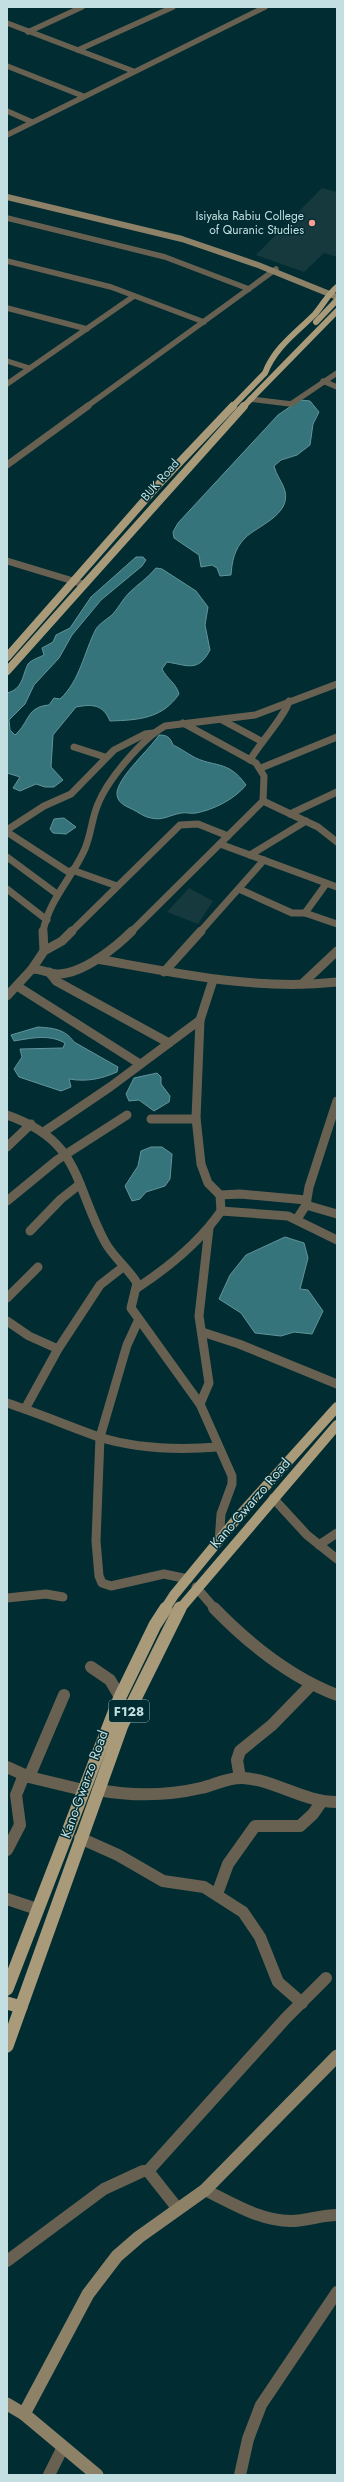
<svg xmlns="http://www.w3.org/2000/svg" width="344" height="2482" font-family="Jost,sans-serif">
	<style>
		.built { fill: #16393e }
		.water { fill: #36747c; stroke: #61949b }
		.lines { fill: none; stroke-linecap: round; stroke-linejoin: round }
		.street-far3 { stroke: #686151; stroke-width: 5.5 }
		.street-far2 { stroke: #686151; stroke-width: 7 }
		.street-far1 { stroke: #686151; stroke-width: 9 }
		.street { stroke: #686151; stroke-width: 12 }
		.secondary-far1 { stroke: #8d8168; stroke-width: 6 }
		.secondary { stroke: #8d8168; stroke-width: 13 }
		.primary-far3 { stroke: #a99a79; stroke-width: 6 }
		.primary-far2 { stroke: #a99a79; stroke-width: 8 }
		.primary-far1 { stroke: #a99a79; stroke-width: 10 }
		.primary { stroke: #a99a79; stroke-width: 13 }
		.poi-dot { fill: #f59c93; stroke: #012d32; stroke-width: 1.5 }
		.labels { text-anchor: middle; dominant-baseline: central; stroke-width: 3; stroke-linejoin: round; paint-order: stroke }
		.far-poi-label { font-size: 12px; fill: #c4dfe2; stroke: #012d32; text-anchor: end }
		.far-street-label { font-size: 12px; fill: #c4dfe2; stroke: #012d32 }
		.shield { fill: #012d32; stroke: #8aaaad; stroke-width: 1 }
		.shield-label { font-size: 13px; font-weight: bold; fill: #c4dfe2 }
		.street-label { font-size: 14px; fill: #c4dfe2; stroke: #012d32 }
	</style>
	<rect width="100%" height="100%" fill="#012d32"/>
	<!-- built -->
	<g class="built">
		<polygon points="322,188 337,192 337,257 324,253 304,272 256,255"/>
		<polygon points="189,888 213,901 198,924 167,912"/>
	</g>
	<!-- water -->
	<g class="water">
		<path d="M300 400 310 401 319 412 313 424 310 445 297 455 281 460 274 466C276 475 283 483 285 491 291 515 257 526 245 538 234 549 232 562 231 575L220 576 217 568 212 565 201 567 199 555 174 538 173 532 178 523 278 415Z"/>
		<path d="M136 557H143L146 560 142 566 101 600 72 635 59 658 34 685 25 704 9 720 10 730 15 735C30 722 26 707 49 705L54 698 60 699C80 681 84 652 96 629 99 624 107 619 112 615 118 609 122 600 129 593 138 584 148 578 156 568L162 569 196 591 208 607 205 625 210 650C198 673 187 665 167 662L162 669C167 679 176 683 179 694 162 719 138 720 110 721 103 704 92 704 76 707L53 735 51 767 63 780 54 787H45L36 784 20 791 13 788 20 777 7 773V693C23 689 22 676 28 664 31 660 40 657 44 655L42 648 53 642 56 635 70 628 91 597Z"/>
		<path d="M159 735C167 735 170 737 173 745 180 748 185 752 192 756 213 768 228 759 246 785 235 799 213 810 196 813 191 814 186 812 181 813 170 815 162 821 151 818 144 817 138 812 132 809 125 806 116 802 117 792 120 775 149 750 159 735Z"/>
		<polygon points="64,818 76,827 66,834 53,833 50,829 54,819"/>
		<path d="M38 1027C53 1028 65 1029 74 1042L118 1067 117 1072C101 1079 87 1082 69 1079L71 1087 61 1091 19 1077 14 1069 22 1057 20 1049 63 1048 65 1043C49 1034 32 1038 14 1041L11 1035Z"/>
		<polygon points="157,1073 161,1077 161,1084 170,1096 169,1102 154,1111 139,1100 129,1101 126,1094 134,1078"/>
		<polygon points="151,1147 162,1147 172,1154 170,1179 165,1186 146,1192 140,1199 132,1201 125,1186 138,1166 141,1151"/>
		<polygon points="285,1237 304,1243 308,1258 300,1289 308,1290 323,1311 312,1334 294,1332 281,1336 255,1333 241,1313 219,1299 230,1275 246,1255"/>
	</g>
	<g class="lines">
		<!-- street-far3 -->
		<g class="street-far3">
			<polyline points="7,23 133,71"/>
			<polyline points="28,32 82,7"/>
			<polyline points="78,50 173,7"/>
			<polyline points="7,66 83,96"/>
			<polyline points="7,111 32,122"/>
			<polyline points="7,135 265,7"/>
			<polyline points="7,218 165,257 249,289"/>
			<polyline points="7,261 111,287 204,322"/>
			<polyline points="7,308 87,329"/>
			<polyline points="7,361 29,368"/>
			<polyline points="323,381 337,387"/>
			<polyline points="7,384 134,296"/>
			<polyline points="250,399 291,404 337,373"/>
			<polyline points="86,407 276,269"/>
		</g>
		<!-- street-far2 -->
		<g class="street-far2">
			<polyline points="7,465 88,406"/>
			<polyline points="7,561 83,584"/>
			<polyline points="222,720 261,741"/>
			<polyline points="74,747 105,757"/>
			<path d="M250 760C260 743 285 716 289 701"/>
			<polyline points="261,768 337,737"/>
			<polyline points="263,801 318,827 337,842"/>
			<polyline points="290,814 337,792"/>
			<polyline points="7,830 44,806 71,794 114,750 145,734 153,733"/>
			<polyline points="7,832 70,873"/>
			<polyline points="220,844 337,887"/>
			<polyline points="250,855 306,821"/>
			<polyline points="7,857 57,894"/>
			<polyline points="72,870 117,886"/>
			<polyline points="7,889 47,920"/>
			<polyline points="239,889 292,913 305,913 337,924"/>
			<polyline points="305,913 326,884"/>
			<path d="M43 932C48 902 70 880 83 853 91 838 91 820 98 804 108 779 142 739 165 726L255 715 337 684"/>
			<polyline points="71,932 180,825 198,824 228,836"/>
			<polyline points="131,932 263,801 264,776 256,763 183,723"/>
			<polyline points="200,932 264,860"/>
		</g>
		<!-- street-far1 -->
		<g class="street-far1">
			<polyline points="43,931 44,951"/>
			<path d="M97 959C176 973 257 991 337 982"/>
			<path d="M32 969C41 969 50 974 59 974 84 973 116 947 132 931"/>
			<polyline points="49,972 56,981 169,1043"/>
			<polyline points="164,972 201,931"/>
			<polyline points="213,980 200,1020 196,1118 201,1164 208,1183 220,1195 240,1194 306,1200"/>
			<polyline points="302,984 337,951"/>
			<polyline points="17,986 140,1064"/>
			<polyline points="7,996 32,969 44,951 62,941 72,931"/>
			<path d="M7 1115C81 1141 73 1182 105 1242 113 1257 128 1268 137 1283L131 1308 200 1404 232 1476V1484L221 1514 219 1542"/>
			<polyline points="151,1119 196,1119"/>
			<polyline points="45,1131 110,1087 200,1020"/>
			<polyline points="7,1147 31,1124"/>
			<polyline points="7,1201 57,1160 127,1115"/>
			<polyline points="306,1205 337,1214"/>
			<polyline points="221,1211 288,1216 337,1240"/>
			<polyline points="297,1219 306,1205 309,1187 337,1101"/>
			<polyline points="30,1231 61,1199 80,1184"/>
			<path d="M137 1288C169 1267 199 1243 221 1211L220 1195"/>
			<polyline points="7,1298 38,1267"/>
			<polyline points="7,1321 29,1336 58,1349"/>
			<polyline points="138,1321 127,1345 100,1437 96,1541 99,1576 102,1583 111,1586 164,1574 188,1579"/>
			<polyline points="202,1332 239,1344 337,1384"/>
			<path d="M7 1403C38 1413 68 1426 99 1437 137 1449 179 1450 218 1447"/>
			<polyline points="200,1404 209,1383 199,1316 209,1228"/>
			<polyline points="25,1409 58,1349 100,1285 123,1267"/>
			<polyline points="273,1498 307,1535 337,1559"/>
			<polyline points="319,1545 337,1533"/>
			<polyline points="196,1587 215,1609"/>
			<polyline points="7,1598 46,1594 63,1597"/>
		</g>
		<!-- street -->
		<g class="street">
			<path d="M214 1608C249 1644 290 1677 337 1695"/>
			<polyline points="91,1667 110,1680 120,1697"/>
			<polyline points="7,1767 29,1777 83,1790"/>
			<polyline points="29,1777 64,1695"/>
			<polyline points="240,1778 237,1760 240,1751 272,1725 311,1685"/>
			<path d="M98 1790C132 1796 167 1796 201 1788 215 1785 228 1777 243 1778 276 1780 303 1802 337 1802"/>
			<polyline points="80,1838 118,1855 163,1881 204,1887 243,1912 260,1937 278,1982 302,2003"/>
			<polyline points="7,1850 20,1825 16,1795 24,1775"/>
			<polyline points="217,1894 228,1864 255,1826 300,1826 313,1814 322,1801"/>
			<polyline points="7,1899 37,1909"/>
			<polyline points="148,2171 286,2018 326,1978"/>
			<path d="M205 2190C232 2203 260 2221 291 2221 307 2221 321 2215 337 2215"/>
			<polyline points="7,2261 104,2189 143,2171 148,2171 178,2209"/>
			<polyline points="49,2475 63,2447"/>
			<polyline points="240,2475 248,2439 261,2405 337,2292"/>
		</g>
		<!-- secondary-far1 -->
		<polyline class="secondary-far1" points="7,197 182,239 258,265 337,297"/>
		<!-- secondary -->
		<g class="secondary">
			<polyline points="7,2404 24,2414 97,2475"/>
			<polyline points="24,2414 88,2294 117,2256 139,2237 205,2190 337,2056"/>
		</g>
		<!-- primary-far3 -->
		<g class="primary-far3">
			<polyline points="316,322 337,300"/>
			<path d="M265 373C275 347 296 333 315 314 323 305 328 294 337 287"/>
			<polyline points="232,407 264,374"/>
			<polyline points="243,407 337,311"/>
		</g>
		<!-- primary-far2 -->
		<g class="primary-far2">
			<polyline points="7,657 158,485 233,406"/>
			<polyline points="7,671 244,406"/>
		</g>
		<!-- primary-far1 -->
		<g class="primary-far1">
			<polyline points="165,1609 174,1595 239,1516 337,1407"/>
			<polyline points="180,1609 337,1425"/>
		</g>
		<!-- primary -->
		<g class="primary">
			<polyline points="7,1989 120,1697 155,1625 166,1608"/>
			<polyline points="7,2003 21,2007"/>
			<polyline points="7,2046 122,1725 180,1608"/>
		</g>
	</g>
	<!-- markers -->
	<circle class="poi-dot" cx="312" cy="223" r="4"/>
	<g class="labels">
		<!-- far-poi labels -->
		<g class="far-poi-label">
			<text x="304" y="216">Isiyaka Rabiu College<tspan x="304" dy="14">of Quranic Studies</tspan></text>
		</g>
		<!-- far-street labels -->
		<g class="far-street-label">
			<text transform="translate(160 480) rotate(-49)">BUK Road</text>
		</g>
		<!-- shield labels -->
		<rect class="shield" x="109" y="1700" width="40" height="22" rx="3"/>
		<g class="shield-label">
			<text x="129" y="1711">F128</text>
		</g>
		<!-- street labels -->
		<g class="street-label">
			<text transform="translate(250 1503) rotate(-49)">Kano-Gwarzo Road</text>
			<text transform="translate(84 1784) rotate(-70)">Kano-Gwarzo Road</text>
		</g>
	</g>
	<!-- border -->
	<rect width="344" height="2482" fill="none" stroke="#c4dfe2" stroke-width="16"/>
</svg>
